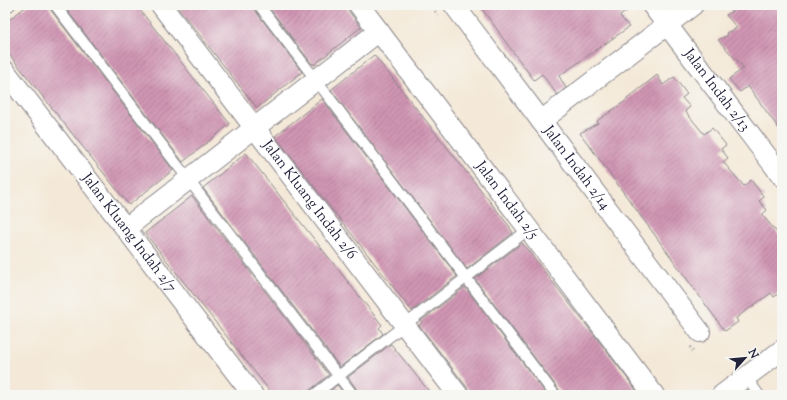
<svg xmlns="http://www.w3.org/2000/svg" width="787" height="400" font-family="'Sorts Mill Goudy',serif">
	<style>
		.building { fill: url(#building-hatch) }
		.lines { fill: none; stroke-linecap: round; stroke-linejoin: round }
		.lane-casing { stroke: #8b868a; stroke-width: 12 }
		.street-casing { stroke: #8b868a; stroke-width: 22 }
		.path { stroke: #8b868a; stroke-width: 2.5; stroke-dasharray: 1 3; stroke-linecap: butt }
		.lane { stroke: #fff; stroke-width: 10 }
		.street { stroke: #fff; stroke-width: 20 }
		.labels { text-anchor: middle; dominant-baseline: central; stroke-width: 3.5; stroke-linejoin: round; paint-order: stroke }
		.street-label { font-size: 15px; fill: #22223b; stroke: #f6f6f2 }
	</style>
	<defs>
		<pattern id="building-hatch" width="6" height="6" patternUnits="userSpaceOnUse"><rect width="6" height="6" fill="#d095b3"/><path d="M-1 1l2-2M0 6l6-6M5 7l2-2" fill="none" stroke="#a87993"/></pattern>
	</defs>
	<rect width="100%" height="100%" fill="#f6f6f2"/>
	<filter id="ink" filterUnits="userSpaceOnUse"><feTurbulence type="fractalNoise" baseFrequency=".025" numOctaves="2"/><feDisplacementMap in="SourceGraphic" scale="8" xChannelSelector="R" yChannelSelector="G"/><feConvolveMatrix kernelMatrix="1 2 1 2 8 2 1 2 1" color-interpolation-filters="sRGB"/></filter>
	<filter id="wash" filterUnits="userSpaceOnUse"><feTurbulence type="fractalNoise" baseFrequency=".012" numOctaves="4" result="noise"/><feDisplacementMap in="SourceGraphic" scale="16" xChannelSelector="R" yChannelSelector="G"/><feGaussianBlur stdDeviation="0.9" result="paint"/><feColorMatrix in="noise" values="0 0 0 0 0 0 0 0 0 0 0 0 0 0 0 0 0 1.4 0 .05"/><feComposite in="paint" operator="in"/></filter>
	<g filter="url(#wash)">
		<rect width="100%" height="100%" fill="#f4e9d8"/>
		<g id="blocks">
			<!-- building -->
			<g class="building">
				<polygon points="28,5 49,5 50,9 173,170 129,205 5,49 5,23"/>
				<polygon points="63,5 136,5 230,124 183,162"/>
				<polygon points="176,5 253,5 254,9 302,72 257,108"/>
				<polygon points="267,5 344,5 361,27 314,65 313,63 312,64"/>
				<polygon points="479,5 635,5 620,16 629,27 559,76 566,88 557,95 542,74 534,80 499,33 499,32"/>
				<polygon points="741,5 782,5 782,133 748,86 740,92 729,79 744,68 718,40 728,35 726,33 737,28 726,15"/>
				<polygon points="374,55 510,227 510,228 513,233 467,269 331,90"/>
				<polygon points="657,75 663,85 674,77 687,94 682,98 690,107 685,111 704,134 712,128 726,145 721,149 728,158 723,162 744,186 751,180 764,197 759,201 767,210 762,215 782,238 782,291 774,297 771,293 736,318 738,322 725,331 580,133 598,123 597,121 627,100 627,99"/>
				<polygon points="322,99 457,276 412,311 306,176 275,136"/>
				<polygon points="246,153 382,325 379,328 383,334 340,367 203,188"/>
				<polygon points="192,196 329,375 310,390 308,395 273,395 145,233"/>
				<polygon points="522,243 591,331 640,395 561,395 560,391 475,279"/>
				<polygon points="465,287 547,395 473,395 419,325 422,323 421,321"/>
				<polygon points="391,344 432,395 359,395 358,391 348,377"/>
				<polygon points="337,385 345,395 325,395"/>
			</g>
		</g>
	</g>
	<g filter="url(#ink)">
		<use href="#blocks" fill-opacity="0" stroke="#8b868a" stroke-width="1"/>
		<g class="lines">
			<defs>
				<g id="lane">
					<polyline points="55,5 353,395"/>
					<polyline points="259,5 555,395"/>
					<polyline points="5,9 10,5"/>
					<polyline points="746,377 759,395"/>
					<polyline points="314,395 529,229"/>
				</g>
				<g id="street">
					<path id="s1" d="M161 5 458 395"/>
					<path id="s2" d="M359 5 654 395"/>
					<path id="s3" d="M454 5 700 332"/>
					<path id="s4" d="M652 5 782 176"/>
					<path id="s5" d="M5 71 253 395"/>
					<polyline points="541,121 693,5"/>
					<polyline points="126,228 379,31"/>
					<polyline points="722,395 782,350"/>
				</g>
			</defs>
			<!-- lane casing -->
			<use href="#lane" class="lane-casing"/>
			<!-- street casing -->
			<use href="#street" class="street-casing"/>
			<!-- path -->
			<g class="path">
				<polyline points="430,5 438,15"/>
				<polyline points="690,347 694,353"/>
			</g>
			<!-- lane -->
			<use href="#lane" class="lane"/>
			<!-- street -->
			<use href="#street" class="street"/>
		</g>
	</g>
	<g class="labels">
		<!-- street labels -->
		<g class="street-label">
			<text stroke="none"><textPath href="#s4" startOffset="107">Jalan Indah 2/13</textPath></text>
			<text stroke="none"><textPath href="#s3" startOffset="204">Jalan Indah 2/14</textPath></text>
			<text stroke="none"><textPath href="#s1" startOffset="245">Jalan Kluang Indah 2/6</textPath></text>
			<text stroke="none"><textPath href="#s2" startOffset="245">Jalan Indah 2/5</textPath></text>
			<text stroke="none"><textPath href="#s5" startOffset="204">Jalan Kluang Indah 2/7</textPath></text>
		</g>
	</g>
	<!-- margin -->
	<rect width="787" height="400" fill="none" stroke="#f6f6f2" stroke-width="20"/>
	<!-- north arrow -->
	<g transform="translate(745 358) rotate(63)" stroke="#f6f6f2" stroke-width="3" paint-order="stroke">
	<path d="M0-3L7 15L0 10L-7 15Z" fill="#22223b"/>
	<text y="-6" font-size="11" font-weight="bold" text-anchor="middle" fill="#22223b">N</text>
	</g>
</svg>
